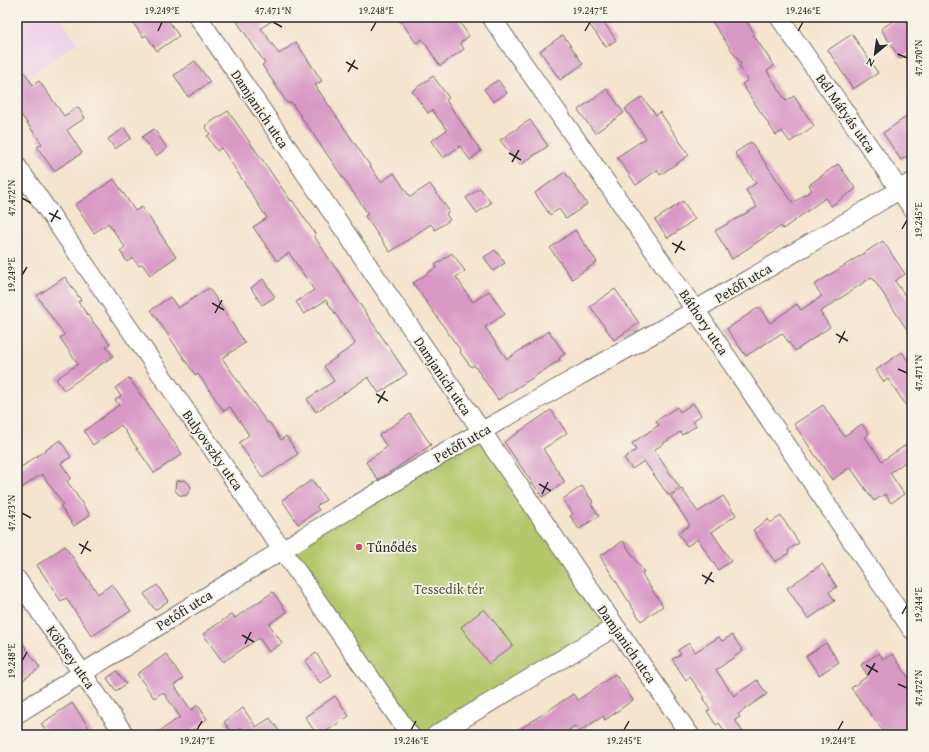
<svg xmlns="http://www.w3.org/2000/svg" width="929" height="752" font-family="'Gentium Book Plus',serif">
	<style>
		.built { fill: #ecd1ea }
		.green { fill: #b4c76b; stroke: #70794b }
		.building { fill: #d899c5 }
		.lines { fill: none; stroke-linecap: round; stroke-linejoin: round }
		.street-casing { stroke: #726c64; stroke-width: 20 }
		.street { stroke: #fff; stroke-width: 18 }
		.ticks { fill: none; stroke: #2b2b2b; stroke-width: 1.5 }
		.poi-dot { fill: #d1495b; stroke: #f7f3e8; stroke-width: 1.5 }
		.labels { text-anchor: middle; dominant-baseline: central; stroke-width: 3.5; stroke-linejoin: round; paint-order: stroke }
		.street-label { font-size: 14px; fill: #2b2b2b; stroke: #f7f3e8 }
		.poi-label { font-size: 14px; fill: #2b2b2b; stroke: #f7f3e8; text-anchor: start }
		.park-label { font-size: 14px; fill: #545a3e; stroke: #f7f3e8 }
		.neatline { fill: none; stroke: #2b2b2b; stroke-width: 1.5 }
		.ticks-label { font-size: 10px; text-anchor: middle; fill: #2b2b2b }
	</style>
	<rect width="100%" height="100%" fill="#f7f3e8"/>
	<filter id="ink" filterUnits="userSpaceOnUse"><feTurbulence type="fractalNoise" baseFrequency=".025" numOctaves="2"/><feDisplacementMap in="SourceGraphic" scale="8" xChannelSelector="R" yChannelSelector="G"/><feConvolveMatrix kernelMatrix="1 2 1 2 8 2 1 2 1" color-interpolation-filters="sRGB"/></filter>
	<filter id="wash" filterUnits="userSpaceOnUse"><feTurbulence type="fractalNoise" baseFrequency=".012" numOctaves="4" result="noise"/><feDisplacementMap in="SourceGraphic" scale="16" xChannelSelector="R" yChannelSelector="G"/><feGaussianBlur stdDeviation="0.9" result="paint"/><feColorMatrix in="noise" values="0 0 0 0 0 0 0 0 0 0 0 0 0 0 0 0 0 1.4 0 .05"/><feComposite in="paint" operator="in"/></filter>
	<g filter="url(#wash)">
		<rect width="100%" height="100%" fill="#f5e4cd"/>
		<!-- built -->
		<polygon class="built" points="17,17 60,17 77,43 17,84"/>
		<!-- green -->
		<polygon class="green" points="481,432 615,627 436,735 410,735 282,550"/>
		<g id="blocks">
			<!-- building -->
			<g class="building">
				<polygon points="141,17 166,17 179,36 157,51 146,35 143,37 133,23"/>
				<polygon points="234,17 278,17 261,28 279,54 296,42 322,81 315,85 381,182 394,173 410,197 430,184 449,211 446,214 450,220 435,230 431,224 390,252 365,216 368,214 291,102 288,104 262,65 265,63"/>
				<polygon points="398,17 456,17 469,36 460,43 464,49 440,66 422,39 416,43"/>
				<polygon points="584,17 600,17 616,40 606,47"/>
				<polygon points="709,17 744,17 754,33 753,34 774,66 767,71 786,101 794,96 814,126 790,142 782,131 776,135 742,84 748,80 739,66 741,64"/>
				<polygon points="899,17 904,17 912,29 912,51 900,59 881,29"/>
				<polygon points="852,34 878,73 853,89 828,50"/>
				<polygon points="563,35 583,64 560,80 540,51"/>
				<polygon points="17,61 33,85 39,81 64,116 78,107 85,118 67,130 82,153 54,171 37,147 42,144 17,109"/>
				<polygon points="195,61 210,82 188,97 174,75"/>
				<polygon points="433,76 449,98 446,100 481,151 470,160 460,146 443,158 431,141 447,130 432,110 428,113 412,91"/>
				<polygon points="498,80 507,93 493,102 484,89"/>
				<polygon points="607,89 624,113 595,133 578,110"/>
				<polygon points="642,97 656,115 660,112 689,155 660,175 657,170 636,185 617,157 646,138 625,109"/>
				<polygon points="228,111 291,201 292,200 316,235 314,236 407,374 379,393 368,377 316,412 307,399 334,381 324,366 354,345 355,343 326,300 304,314 296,302 314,290 289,253 277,261 253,227 267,218 225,153 221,148 217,151 207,136 210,134 205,126"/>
				<polygon points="912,113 912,153 901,160 883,133"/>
				<polygon points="530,120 548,146 520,165 500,140"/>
				<polygon points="124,128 131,138 115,149 108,139"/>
				<polygon points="154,129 167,148 156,156 142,137"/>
				<polygon points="751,142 793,203 812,190 809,185 838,164 856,189 831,206 825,198 783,229 781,226 732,259 715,231 757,207 746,190 756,183 735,153"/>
				<polygon points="565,172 587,204 566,219 559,209 550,215 535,193"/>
				<polygon points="114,179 135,211 142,207 176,257 150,275 142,264 139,266 133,258 127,262 120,251 125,247 108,223 94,233 75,205"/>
				<polygon points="480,188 491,203 477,213 466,198"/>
				<polygon points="683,201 695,219 668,238 655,220"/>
				<polygon points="575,230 597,262 572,279 550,248"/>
				<polygon points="883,241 905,274 895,281 912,306 912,337 872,277 820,312 830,327 795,351 782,333 746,356 727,329 759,307 770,323 797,304 801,310 822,296 814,285"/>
				<polygon points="495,250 505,263 493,271 484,257"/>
				<polygon points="452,253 465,271 456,277 473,302 489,291 505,314 485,327 507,359 549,331 565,354 559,358 560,360 498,400 474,365 471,367 460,352 461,351 413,283 437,267 435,265"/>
				<polygon points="65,277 81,300 78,302 110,344 106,346 113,356 64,390 56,379 78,364 60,338 64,335 37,296"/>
				<polygon points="263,279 275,297 262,305 251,288"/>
				<polygon points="209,288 245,343 222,358 267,423 269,422 281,440 286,436 298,454 263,478 239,443 249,435 230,407 224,411 198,374 196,376 151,310 170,297 178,308"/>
				<polygon points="615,289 639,323 614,340 590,306"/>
				<polygon points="902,352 912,367 912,414 888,379 884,382 876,370"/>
				<polygon points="129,378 182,454 154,473 121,425 93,445 84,431 119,405 115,400 121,396 115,388"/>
				<polygon points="693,403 701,415 693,421 696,426 682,435 680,432 654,450 680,488 669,496 644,461 632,469 624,458 636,450 632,443 659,425 656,421 677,407 680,412"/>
				<polygon points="823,405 844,436 862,424 869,434 865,437 882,461 912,441 912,457 890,473 904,494 891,503 885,494 874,501 850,467 832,480 794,424"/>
				<polygon points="551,410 567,433 543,449 565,482 542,497 504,442"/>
				<polygon points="410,414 431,445 378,480 366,462 387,447 379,435"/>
				<polygon points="60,440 71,457 61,463 71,478 67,481 90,515 74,526 60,506 63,504 42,474 17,491 17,470"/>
				<polygon points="185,480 190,485 191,488 187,495 182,496 178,494 175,490 176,481"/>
				<polygon points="312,480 326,500 316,506 319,510 298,524 282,500"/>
				<polygon points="582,486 593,502 591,504 599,516 579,529 570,516 573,514 563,499"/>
				<polygon points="682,489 698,512 723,496 736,515 712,532 731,561 718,570 698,539 687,546 678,533 690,525 671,497"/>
				<polygon points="781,516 799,543 788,550 789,553 775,562 753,530 768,519 770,523"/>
				<polygon points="623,541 644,572 641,573 663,606 641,621 600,556"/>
				<polygon points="65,546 98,594 112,584 131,611 92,636 66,598 61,601 37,565"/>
				<polygon points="822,564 837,587 829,592 835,601 808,619 787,588"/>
				<polygon points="157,585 168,601 155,610 144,594"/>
				<polygon points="273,592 287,612 269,624 282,643 269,652 259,638 223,662 203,634 232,614 235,618"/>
				<polygon points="484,609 513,645 489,664 461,627"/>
				<polygon points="17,635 40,668 17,684"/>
				<polygon points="732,635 743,651 716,670 734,696 757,680 767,694 738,714 740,717 735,720 745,735 727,735 719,723 716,725 707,711 710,710 703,699 705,698 690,677 686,680 672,659 681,654 678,650 689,643 695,652 719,637 722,641"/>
				<polygon points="826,643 839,662 819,675 806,656"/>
				<polygon points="316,653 332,676 320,683 305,661"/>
				<polygon points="879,653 884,660 893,654 912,683 912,735 886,735 851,688 868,676 861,665"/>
				<polygon points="166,654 183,679 174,685 191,710 198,705 207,719 192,730 195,735 154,735 180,717 163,692 154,698 137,674"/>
				<polygon points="117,671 126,684 116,691 107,678"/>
				<polygon points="615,674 633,700 605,720 603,716 579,732 575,726 562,735 511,735 573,694 578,700"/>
				<polygon points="335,696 349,716 321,735 317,735 305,717"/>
				<polygon points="72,703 94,735 49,735 41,724"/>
				<polygon points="243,708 256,727 270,718 282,735 244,735 246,734 241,727 232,733 224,722"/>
			</g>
		</g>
	</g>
	<g filter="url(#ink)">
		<use href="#blocks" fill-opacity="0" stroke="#726c64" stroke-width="1"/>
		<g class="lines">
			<defs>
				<g id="street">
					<polyline points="198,17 690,735"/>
					<polyline points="491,17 696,311 912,630"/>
					<polyline points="779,17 912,208"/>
					<polyline points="17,166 410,735"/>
					<polyline points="17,579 125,735"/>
					<path d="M17 714C171 618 325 522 482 431 626 349 771 269 912 182"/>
					<polyline points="436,735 615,627"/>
				</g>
			</defs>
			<!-- street casing -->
			<use href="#street" class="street-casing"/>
			<!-- street -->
			<use href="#street" class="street"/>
		</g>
	</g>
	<!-- ticks -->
	<path class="ticks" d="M273 22 282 27M158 31 162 22M371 31 376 22M585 31 590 22M798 31 803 22M898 54 907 58M346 62 358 69M348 72 355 60M509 153 521 160M512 162 519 150M22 198 31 203M49 213 61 219M51 222 58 210M902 229 907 220M672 243 685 250M675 253 682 241M22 275 27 267M212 303 224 310M215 313 222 300M836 334 848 341M839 343 845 331M898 369 907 373M376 394 388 401M378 403 385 391M539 484 551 491M542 494 548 482M22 513 31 518M79 544 91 551M81 554 88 541M702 575 714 582M705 584 712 572M902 614 907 605M242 635 254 642M245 644 251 632M22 661 27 652M866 665 878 672M868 675 875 663M898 684 907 688M197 730 202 721M411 730 416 721M624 730 629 721M838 730 843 721"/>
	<!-- markers -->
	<circle class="poi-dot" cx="359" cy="547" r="4"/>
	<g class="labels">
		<!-- street labels -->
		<g class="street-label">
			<text transform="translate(260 109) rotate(56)">Damjanich utca</text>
			<text transform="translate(846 113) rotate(55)">Bél Mátyás utca</text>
			<text transform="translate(743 283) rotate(-31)">Petőfi utca</text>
			<text transform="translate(704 322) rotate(56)">Báthory utca</text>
			<text transform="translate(443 376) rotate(56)">Damjanich utca</text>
			<text transform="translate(462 443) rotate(-30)">Petőfi utca</text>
			<text transform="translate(213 450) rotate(55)">Bulyovszky utca</text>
			<text transform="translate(184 610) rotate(-32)">Petőfi utca</text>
			<text transform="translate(627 644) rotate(55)">Damjanich utca</text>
			<text transform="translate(71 657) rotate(55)">Kölcsey utca</text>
		</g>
		<!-- poi labels -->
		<g class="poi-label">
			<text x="367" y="547">Tűnődés</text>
		</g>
		<!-- park labels -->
		<g class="park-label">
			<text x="449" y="589">Tessedik tér</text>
		</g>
	</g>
	<!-- margin -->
	<rect width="929" height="752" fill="none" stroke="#f7f3e8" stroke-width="44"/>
	<!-- north arrow -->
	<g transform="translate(875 54) rotate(209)" stroke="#f7f3e8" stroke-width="3" paint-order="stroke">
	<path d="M0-3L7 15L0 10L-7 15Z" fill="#2b2b2b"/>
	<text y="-6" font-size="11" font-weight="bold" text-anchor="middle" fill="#2b2b2b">N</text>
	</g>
	<rect x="22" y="22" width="885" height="708" class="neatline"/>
	<g class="ticks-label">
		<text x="162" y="14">19.249°E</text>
		<text x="273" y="14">47.471°N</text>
		<text x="376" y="14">19.248°E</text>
		<text x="590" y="14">19.247°E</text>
		<text x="803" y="14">19.246°E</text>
		<text transform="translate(918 58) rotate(-90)" y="4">47.470°N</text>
		<text transform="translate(11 198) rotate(-90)" y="4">47.472°N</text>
		<text transform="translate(918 220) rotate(-90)" y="4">19.245°E</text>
		<text transform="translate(11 275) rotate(-90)" y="4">19.249°E</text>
		<text transform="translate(918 373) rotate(-90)" y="4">47.471°N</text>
		<text transform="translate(11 513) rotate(-90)" y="4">47.473°N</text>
		<text transform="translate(918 605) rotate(-90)" y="4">19.244°E</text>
		<text transform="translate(11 661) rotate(-90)" y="4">19.248°E</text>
		<text transform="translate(918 688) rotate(-90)" y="4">47.472°N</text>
		<text x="197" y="744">19.247°E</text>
		<text x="411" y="744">19.246°E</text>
		<text x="624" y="744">19.245°E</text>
		<text x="838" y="744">19.244°E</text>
	</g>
</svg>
